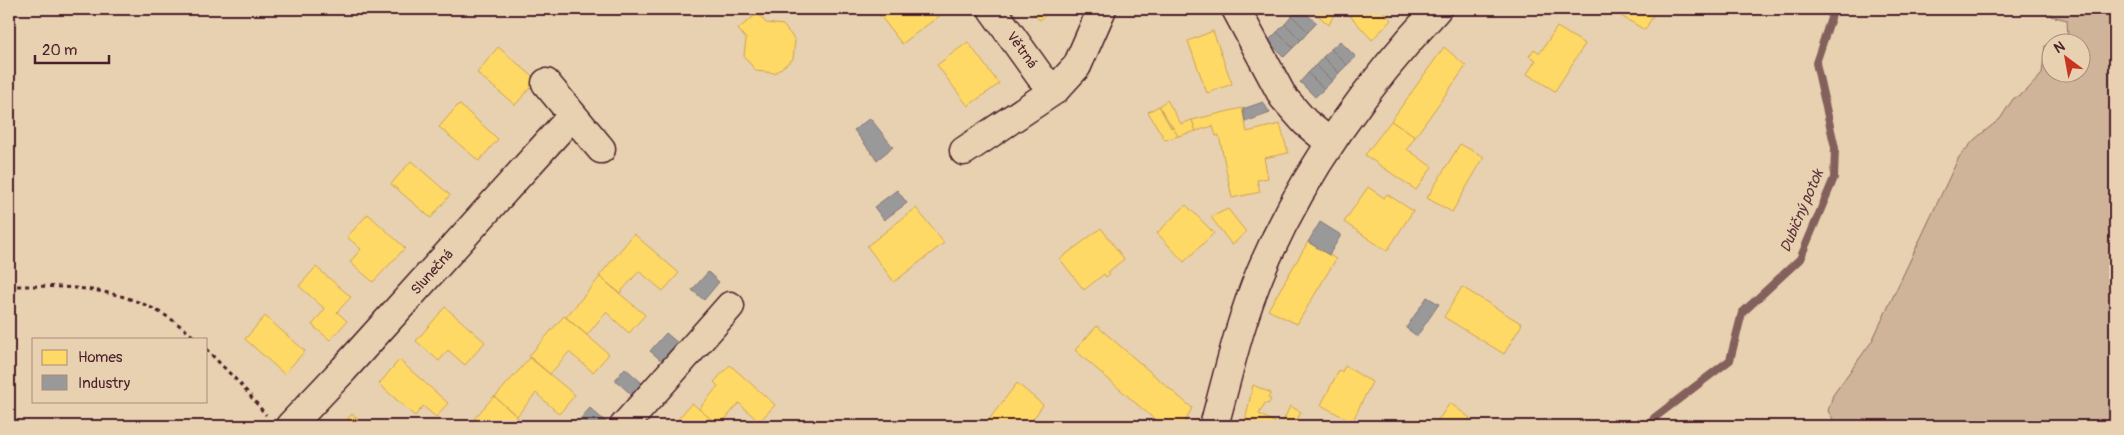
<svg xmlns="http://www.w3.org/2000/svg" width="2124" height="435" font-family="Pangolin,sans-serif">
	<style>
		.green { fill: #cfb49a; stroke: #8c6a62 }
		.homes { fill: #ffd966; stroke: #c9a154 }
		.industry { fill: #999; stroke: #817478 }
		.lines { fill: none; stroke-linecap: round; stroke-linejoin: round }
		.stream { stroke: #84605b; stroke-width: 8 }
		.minor-casing { stroke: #4a1f2b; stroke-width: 31 }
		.major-casing { stroke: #4a1f2b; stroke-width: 31 }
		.path { stroke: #4a1f2b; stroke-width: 3; stroke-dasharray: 4 4; stroke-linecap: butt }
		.minor { stroke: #e8d1b0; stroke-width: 28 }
		.major { stroke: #e8d1b0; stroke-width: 28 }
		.labels { text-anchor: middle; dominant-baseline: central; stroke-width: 5; stroke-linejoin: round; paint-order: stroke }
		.street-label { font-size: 14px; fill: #4a1f2b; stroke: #e8d1b0 }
		.water-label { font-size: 15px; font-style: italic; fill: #5d353b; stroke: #e8d1b0 }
	</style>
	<rect width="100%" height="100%" fill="#e8d1b0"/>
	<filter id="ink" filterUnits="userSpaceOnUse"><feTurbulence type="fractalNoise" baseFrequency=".02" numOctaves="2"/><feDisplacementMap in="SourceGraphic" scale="10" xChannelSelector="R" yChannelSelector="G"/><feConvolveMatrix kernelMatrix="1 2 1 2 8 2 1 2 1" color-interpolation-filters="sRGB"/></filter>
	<g filter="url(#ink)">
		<!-- green -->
		<polygon class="green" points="2048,9 2115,9 2115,426 1837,426 1828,411 1833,395 1872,341 1959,157 1975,139 2000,119 2013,99 2026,91 2042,74 2045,46 2051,44 2052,72 2082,72 2082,42 2054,42 2068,37 2067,20 2051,16"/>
		<!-- homes -->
		<g class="homes">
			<polygon points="883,9 940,9 943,13 902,44 878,13"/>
			<polygon points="1031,9 1054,9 1039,20"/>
			<polygon points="1314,9 1336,9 1329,25 1313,11"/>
			<polygon points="1344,9 1380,9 1391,20 1372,40"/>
			<polygon points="1609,9 1650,9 1655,12 1645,30"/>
			<polygon points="758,13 766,23 783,25 795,40 793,59 775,73 756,71 744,56 746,39 738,29"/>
			<polygon points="1557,27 1585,44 1555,91 1527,74 1536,60 1529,56 1534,49 1540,53"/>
			<polygon points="1213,31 1232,84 1207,93 1188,41"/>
			<polygon points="968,42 999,84 968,106 937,65"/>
			<polygon points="498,47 537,80 515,105 477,73"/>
			<polygon points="1444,47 1466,66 1415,137 1391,121"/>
			<polygon points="1167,100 1181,124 1192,120 1196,131 1178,136 1159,106"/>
			<polygon points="459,104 498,139 479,161 439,127"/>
			<polygon points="1159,106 1171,128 1173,127 1178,136 1165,140 1148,112"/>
			<polygon points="1242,108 1247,132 1280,124 1288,153 1264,158 1268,178 1257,180 1260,192 1232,198 1219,135 1216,136 1213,126 1196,131 1192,120"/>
			<polygon points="1391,121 1415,137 1407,149 1432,167 1416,190 1365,155"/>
			<polygon points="1460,144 1484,157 1452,212 1427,198"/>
			<polygon points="411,161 450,195 431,218 391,184"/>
			<polygon points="1368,187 1384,198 1387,194 1413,211 1387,251 1344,222"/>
			<polygon points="1186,205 1214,233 1184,262 1157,233"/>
			<polygon points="916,208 944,243 894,282 867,246"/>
			<polygon points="1228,209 1246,232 1232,245 1211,217"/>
			<polygon points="368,214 405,248 373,282 350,262 361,249 347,237"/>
			<polygon points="1101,228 1124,259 1108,272 1110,274 1106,277 1104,274 1084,290 1060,259"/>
			<polygon points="634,234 679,273 663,291 639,271 620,293 599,276"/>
			<polygon points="1308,242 1336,259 1297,324 1268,310"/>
			<polygon points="316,267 351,297 337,312 347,321 330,340 312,325 325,309 299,286"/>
			<polygon points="600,277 645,315 629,333 606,312 587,335 566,317"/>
			<polygon points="1462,287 1522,324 1504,354 1444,317"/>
			<polygon points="445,307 485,342 465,365 448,350 439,361 416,341"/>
			<polygon points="265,316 305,351 284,374 245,339"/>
			<polygon points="564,316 609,354 593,372 569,352 550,374 529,356"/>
			<polygon points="1097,326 1192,408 1183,426 1162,426 1075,350"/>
			<polygon points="530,358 575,395 559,414 536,393 517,416 495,397"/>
			<polygon points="399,360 448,403 436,417 423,406 415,416 379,384"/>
			<polygon points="730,365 775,405 759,422 739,403 719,426 699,409 718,386 714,382"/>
			<polygon points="1345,366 1372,382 1352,422 1321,405 1339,370 1342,372"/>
			<polygon points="1017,383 1043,405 1028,426 984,426"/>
			<polygon points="1253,385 1271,393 1268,398 1271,400 1268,404 1265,403 1259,414 1281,426 1290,406 1301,412 1294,426 1244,426"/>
			<polygon points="494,396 516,416 528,426 468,426"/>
			<polygon points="692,403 699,409 719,426 679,426 681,424 677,420"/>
			<polygon points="1450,403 1470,418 1465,426 1434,426"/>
			<polygon points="352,414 366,426 342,426"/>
		</g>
		<!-- industry -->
		<g class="industry">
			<polygon points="1300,9 1317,23 1308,32 1292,16"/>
			<polygon points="1292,16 1308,32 1301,40 1285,24"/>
			<polygon points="1285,24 1301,40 1293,48 1277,32"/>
			<polygon points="1277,32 1293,48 1284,57 1268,41"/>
			<polygon points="1340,41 1356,57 1347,65 1331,49"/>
			<polygon points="1331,49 1347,65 1339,73 1323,57"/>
			<polygon points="1323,57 1339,73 1332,81 1316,65"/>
			<polygon points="1316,65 1332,81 1324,89 1308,73"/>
			<polygon points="1308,73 1324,89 1315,97 1300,82"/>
			<polygon points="1263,102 1270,113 1245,122 1243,109"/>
			<polygon points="870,118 893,147 877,160 854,130"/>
			<polygon points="897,190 907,203 884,220 874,207"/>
			<polygon points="1320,222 1341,235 1329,255 1308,242"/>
			<polygon points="708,272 719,282 704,300 692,290"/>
			<polygon points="1427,297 1439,304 1417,336 1406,328"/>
			<polygon points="666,333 678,343 662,361 650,351"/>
			<polygon points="625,368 642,383 632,395 615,380"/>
			<polygon points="590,408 608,424 605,426 586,426 579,420"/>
		</g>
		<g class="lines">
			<!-- stream -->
			<polyline class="stream" points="1650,426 1654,418 1730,360 1742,313 1800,259 1834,178 1835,148 1816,63 1834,9"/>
			<defs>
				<g id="minor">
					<polyline points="992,9 1040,76 1055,90"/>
					<polyline points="1236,9 1283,97 1305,122 1329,142"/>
					<polyline points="546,83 601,149"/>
					<polyline points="964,151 1055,90 1077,66 1102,9"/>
					<polyline points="290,426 344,369 572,116"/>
					<polyline points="624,426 730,306"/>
				</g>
				<path id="major" d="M1214 426C1228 374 1240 321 1261 271 1303 172 1365 87 1437 9"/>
			</defs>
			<!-- minor casing -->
			<use href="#minor" class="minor-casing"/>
			<!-- major casing -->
			<use href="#major" class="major-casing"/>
			<!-- path -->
			<g class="path">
				<path d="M9 286C81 286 140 287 196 339"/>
				<polyline points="206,349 243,387 266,415"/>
			</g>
			<!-- minor -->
			<use href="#minor" class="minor"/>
			<!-- major -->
			<use href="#major" class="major"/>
		</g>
	</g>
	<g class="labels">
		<!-- street labels -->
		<g class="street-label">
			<text transform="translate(1022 50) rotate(54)">Větrná</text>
			<text transform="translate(432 272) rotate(-48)">Slunečná</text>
		</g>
		<!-- water labels -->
		<g class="water-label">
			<text transform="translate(1802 211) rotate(-67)">Dubičný potok</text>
		</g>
	</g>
	<!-- margin -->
	<rect width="2124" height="435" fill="none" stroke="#e8d1b0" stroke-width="30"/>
	<rect x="15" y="15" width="2094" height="405" fill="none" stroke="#4a1f2b" stroke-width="2" filter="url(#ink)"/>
	<!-- legend -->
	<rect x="32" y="338" width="175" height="65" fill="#e8d1b0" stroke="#a98a7b"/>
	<rect x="42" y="350" width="25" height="15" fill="#ffd966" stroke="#a98a7b"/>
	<text x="78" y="362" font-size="15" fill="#4a1f2b">Homes</text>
	<rect x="42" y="375" width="25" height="15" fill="#999999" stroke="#a98a7b"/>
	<text x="78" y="388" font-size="15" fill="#4a1f2b">Industry</text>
	<!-- north arrow -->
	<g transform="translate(2066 58) rotate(328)"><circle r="24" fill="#e8d1b0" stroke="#a98a7b"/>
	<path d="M0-4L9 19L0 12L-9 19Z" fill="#c8321e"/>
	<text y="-8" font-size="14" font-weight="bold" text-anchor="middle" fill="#4a1f2b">N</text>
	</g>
	<!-- scale -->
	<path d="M35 55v8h74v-8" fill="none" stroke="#4a1f2b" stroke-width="2.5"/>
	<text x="42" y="55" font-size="15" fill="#4a1f2b" stroke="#e8d1b0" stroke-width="4" paint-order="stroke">20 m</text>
</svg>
